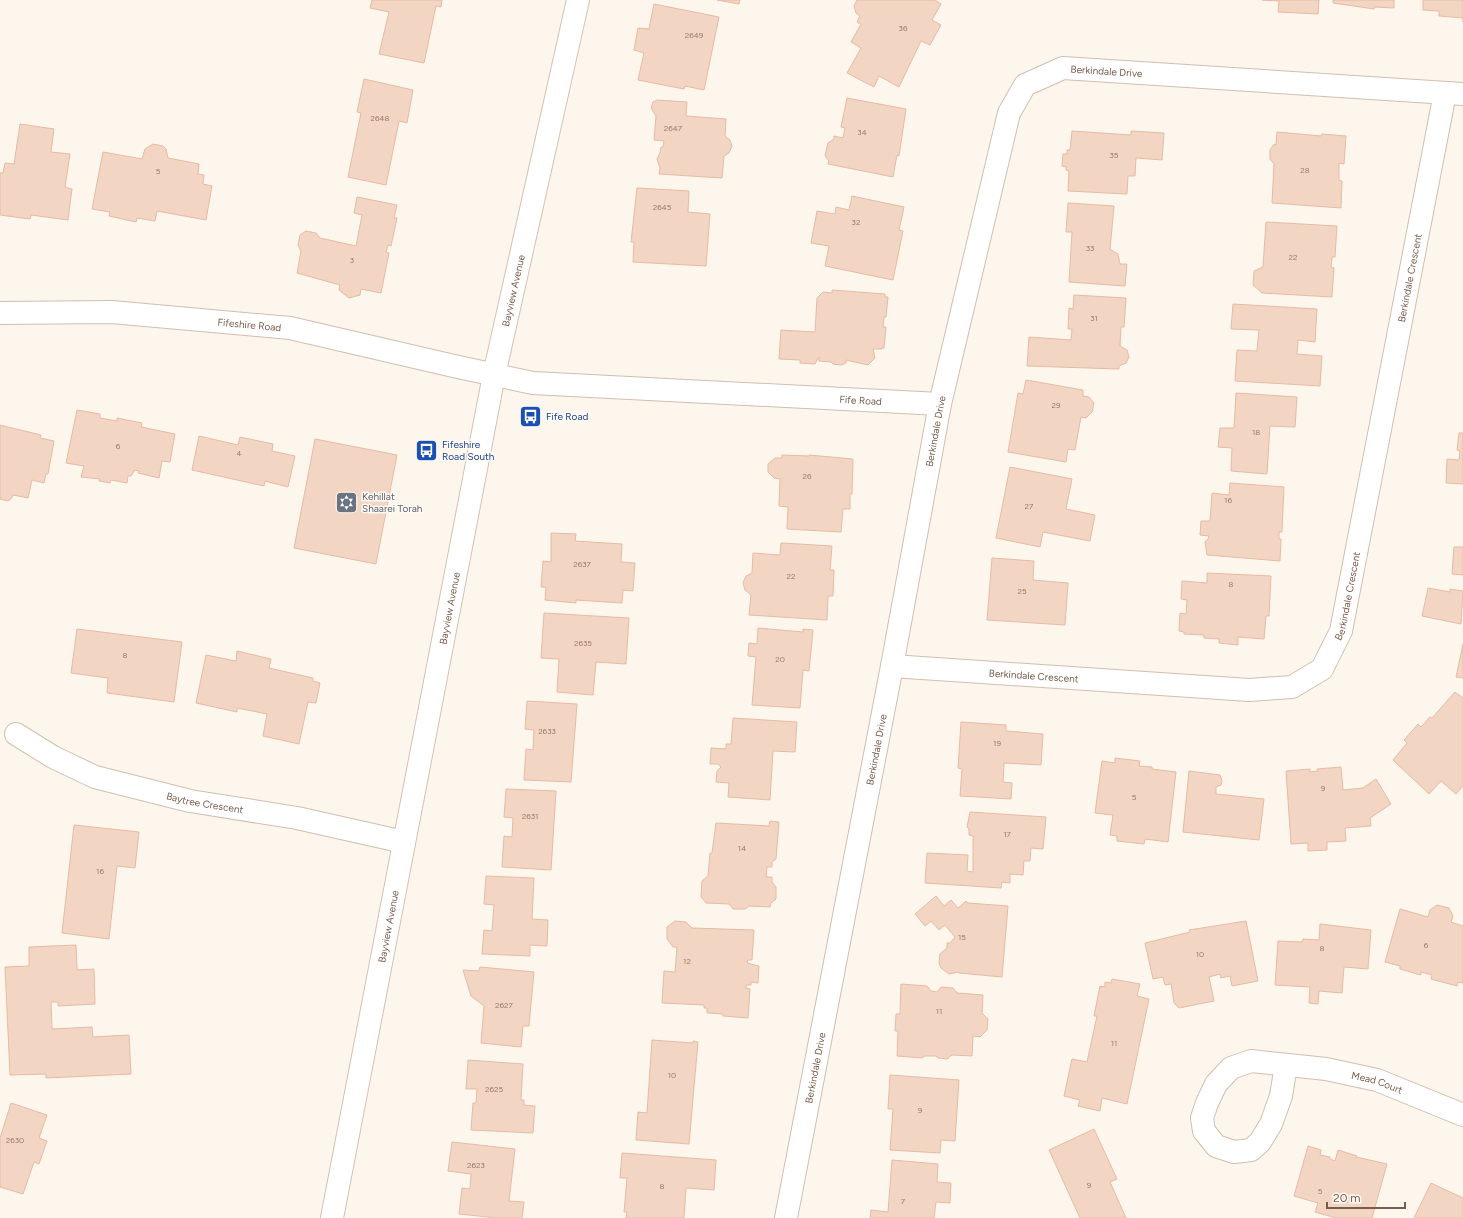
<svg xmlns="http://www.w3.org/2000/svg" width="1463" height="1218" font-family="Figtree,sans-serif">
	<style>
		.building { fill: #f3d5c3; stroke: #e6bba3 }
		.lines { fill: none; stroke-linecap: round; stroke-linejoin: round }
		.street-casing { stroke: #d1beb0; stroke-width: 24 }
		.secondary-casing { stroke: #d6c0b0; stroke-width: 24 }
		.street { stroke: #fff; stroke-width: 22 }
		.secondary { stroke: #fff; stroke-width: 22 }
		.labels { text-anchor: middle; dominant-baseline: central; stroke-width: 3; stroke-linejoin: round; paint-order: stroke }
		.number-label { font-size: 8px; fill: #987a6a }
		.street-label { font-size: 10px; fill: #7a5c4d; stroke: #fffaf3 }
		.transit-label { font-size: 10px; fill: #164399; stroke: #fffaf3; text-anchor: start }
		.worship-label { font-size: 10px; fill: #5b616d; stroke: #fffaf3; text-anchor: start }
	</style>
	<rect width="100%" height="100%" fill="#fdf6ec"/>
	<!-- building -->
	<g class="building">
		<polygon points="372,0 442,0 441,7 436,6 424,63 379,54 389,12 370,8"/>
		<polygon points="717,0 740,0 739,4"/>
		<polygon points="857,0 935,0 941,4 932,20 941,25 930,45 921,41 899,87 879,76 874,87 847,73 861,48 851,42 861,24 857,22 860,16 856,13 854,6"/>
		<polygon points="1262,0 1319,0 1318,14 1278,12 1279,1"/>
		<polygon points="1333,0 1394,0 1394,8 1374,7 1374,9 1333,3"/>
		<polygon points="1423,0 1463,0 1463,22 1463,18 1439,16 1439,11 1423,10"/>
		<polygon points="654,4 719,17 704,90 685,86 684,89 638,80 644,53 634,50 638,28 649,29"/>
		<polygon points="364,79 413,90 407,123 399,121 386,185 348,177 361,113 357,112"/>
		<polygon points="847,98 906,109 899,156 897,155 893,177 828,164 829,161 825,156 828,143 834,139 834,136 843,138 845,128 841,127"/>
		<polygon points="657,100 687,102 686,116 726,119 725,136 730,140 732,146 729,153 724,156 722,178 659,174 660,168 657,159 660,153 661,147 663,147 664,141 654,140 656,116 651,108 653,102"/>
		<polygon points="20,124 54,129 51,152 70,154 65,187 72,189 68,220 31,215 30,219 0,215 0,173 3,173 5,163 14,164"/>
		<polygon points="1072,131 1131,135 1131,131 1164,133 1162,160 1136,158 1135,176 1128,176 1127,194 1068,191 1069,171 1066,170 1066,167 1062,166 1063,154 1067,154 1067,150 1070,150"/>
		<polygon points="1277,132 1321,136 1322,134 1346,136 1344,164 1339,163 1339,180 1342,181 1341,208 1272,203 1274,164 1270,159 1270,150 1274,144 1276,145"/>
		<polygon points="153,144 163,146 166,149 168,158 199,164 198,174 204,175 203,184 212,186 206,220 157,211 155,221 137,218 136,222 109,216 110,212 92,209 103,152 142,159 145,149"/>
		<polygon points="637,188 689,191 688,212 710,214 706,266 633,262 634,242 631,242"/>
		<polygon points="852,196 904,207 899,230 903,231 893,280 825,266 829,246 811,243 817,211 835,214 836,207 849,210"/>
		<polygon points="357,197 397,205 394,218 397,218 391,246 388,245 386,252 389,253 381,293 361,289 360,295 349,298 339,290 340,285 297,273 301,251 298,245 300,235 306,231 316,233 320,238 356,246 362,215 354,213"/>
		<polygon points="1068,203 1114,206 1110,249 1118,254 1120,264 1127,264 1125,286 1069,282 1072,232 1066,232"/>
		<polygon points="1266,222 1337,226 1335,257 1332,257 1331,267 1334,268 1332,297 1262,293 1253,285 1254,271 1263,267"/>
		<polygon points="832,290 885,294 885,297 888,297 886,317 884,317 883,327 886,327 884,348 882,348 882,349 873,349 875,358 868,365 846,360 846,363 841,365 833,364 831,362 819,361 819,357 815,364 800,363 800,360 779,359 781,330 815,332 817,298 823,292 832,293"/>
		<polygon points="1074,295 1126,298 1124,327 1121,327 1120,346 1127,350 1129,357 1126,363 1119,366 1119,369 1027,366 1029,337 1071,340 1072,329 1068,329 1069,308 1073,309"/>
		<polygon points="1233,304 1317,309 1315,342 1298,340 1297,354 1322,356 1320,386 1235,381 1237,350 1257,351 1259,330 1231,329"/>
		<polygon points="1026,380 1083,390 1083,396 1089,397 1094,403 1092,412 1086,418 1081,417 1075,450 1068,449 1066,462 1008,452 1018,393 1023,394"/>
		<polygon points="1236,393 1297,397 1295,427 1270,426 1267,474 1231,471 1232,448 1218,447 1220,428 1234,428"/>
		<polygon points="77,410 100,414 100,418 117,421 117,418 142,423 141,427 175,434 170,462 162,461 159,478 138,473 139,471 135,470 131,476 128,476 127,483 111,480 110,483 99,481 100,479 81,477 84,466 66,463"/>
		<polygon points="0,425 41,435 40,438 54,441 48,474 46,474 44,483 32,480 28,498 13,495 11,499 8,501 0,499"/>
		<polygon points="1459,433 1463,433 1463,484 1446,483 1447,459 1459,460 1460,451 1457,450"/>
		<polygon points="199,436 238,445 240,437 273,444 272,451 295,456 288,487 265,481 264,486 192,470"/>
		<polygon points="315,439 397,455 376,564 294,548"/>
		<polygon points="782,455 809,456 809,455 853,459 852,494 850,494 850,509 843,509 841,532 787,529 788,507 779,506 780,479 774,478 768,472 768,464 775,458 782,458"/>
		<polygon points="1010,467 1072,479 1066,509 1095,515 1090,541 1043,532 1040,547 996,538"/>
		<polygon points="1230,483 1284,487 1282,532 1279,532 1279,539 1281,539 1280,561 1207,555 1205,542 1208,539 1209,536 1200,535 1201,521 1210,521 1212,493 1229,495"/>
		<polygon points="551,533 576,534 575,541 622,544 621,562 635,563 633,591 623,590 622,603 576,600 576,603 545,600 546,587 541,587 543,561 551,562"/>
		<polygon points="781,543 832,546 830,570 834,570 833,596 828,596 827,620 749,615 751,595 745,590 743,583 746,576 752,573 753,553 780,555"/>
		<polygon points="1454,547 1463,547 1463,575 1452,574"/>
		<polygon points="992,558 1034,561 1033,580 1068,583 1065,625 987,620"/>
		<polygon points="1207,573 1271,576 1269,616 1266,616 1264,639 1238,637 1238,645 1219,643 1219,639 1204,638 1204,635 1184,634 1184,632 1179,631 1180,613 1186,614 1187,600 1181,599 1182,581 1207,583"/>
		<polygon points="1428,588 1450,592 1450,589 1463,591 1461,624 1422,616"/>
		<polygon points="544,613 629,618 626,664 596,662 593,695 557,692 559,659 541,658"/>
		<polygon points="758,628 803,632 803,629 813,630 809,671 803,670 800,708 752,705 756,657 748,656 749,643 757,644"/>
		<polygon points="77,629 182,642 174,702 107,693 108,678 71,673"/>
		<polygon points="1463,644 1463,678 1456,677"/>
		<polygon points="237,651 271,659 269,668 313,678 313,681 320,683 316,703 308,702 299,744 263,736 267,714 237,708 237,712 196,703 206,655 236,661"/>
		<polygon points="1455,692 1463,698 1463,786 1456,794 1441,781 1429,794 1393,760 1407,743 1404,740 1418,724 1421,727 1430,717 1432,718"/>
		<polygon points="527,701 577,704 571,782 524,780 526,749 533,750 534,730 525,729"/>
		<polygon points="733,718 797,722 795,752 773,751 770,800 728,797 729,783 716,782 717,771 721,767 718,764 710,764 711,748 726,749 726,744 731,744"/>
		<polygon points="961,722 1006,725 1006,731 1043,734 1041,765 1004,763 1003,782 1012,783 1011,799 960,796 962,769 958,768"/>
		<polygon points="1115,758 1140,761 1139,766 1152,767 1152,769 1176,772 1168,842 1145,839 1144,844 1117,841 1117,836 1110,835 1113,815 1095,813 1102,761 1115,763"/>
		<polygon points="1341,767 1343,790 1363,788 1376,779 1391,804 1370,818 1371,826 1345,828 1346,841 1327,842 1327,850 1308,851 1308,843 1291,844 1286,771 1310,769 1310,772 1318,771 1317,769"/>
		<polygon points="1189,771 1220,775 1222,781 1221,785 1216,787 1216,794 1264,799 1259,840 1183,832"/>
		<polygon points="506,789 556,791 551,870 502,867 504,836 512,837 513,818 504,817"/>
		<polygon points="970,812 1046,817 1043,849 1031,848 1030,861 1024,861 1023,875 1010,874 1010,883 1002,882 1001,888 925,883 927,853 968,855 967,871 973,872 973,836 969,835 969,829 967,827"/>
		<polygon points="770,821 779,822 776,859 772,862 772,867 767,867 766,877 772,877 772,882 776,887 776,899 771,903 770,907 749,906 745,909 733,909 729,904 706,903 701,897 702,881 708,876 710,853 712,853 716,823 769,826"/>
		<polygon points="74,825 139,832 135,868 117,866 109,939 62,933"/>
		<polygon points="486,876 534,878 532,919 548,920 547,946 530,945 530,956 482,954 484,930 492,931 494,905 484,904"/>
		<polygon points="936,896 944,906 951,900 958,908 966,901 968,903 1008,906 1002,977 959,973 959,972 949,974 941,968 939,963 940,954 947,948 947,943 950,943 955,937 945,925 939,930 931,921 925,926 915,914"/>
		<polygon points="1437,905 1449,908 1453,916 1451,922 1463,926 1463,983 1458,982 1457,986 1431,979 1432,975 1421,972 1421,975 1400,969 1400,966 1385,962 1400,909 1428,917 1430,910"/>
		<polygon points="675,921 686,922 692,928 754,930 752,960 748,960 747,963 759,966 758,983 751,982 751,985 746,985 746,988 750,989 748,1018 723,1016 723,1014 707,1013 707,1008 704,1008 704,1005 662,1003 664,971 675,972 677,947 673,947 667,939 667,927"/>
		<polygon points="1246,921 1258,981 1232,986 1230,976 1221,978 1220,974 1209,977 1214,1001 1179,1008 1174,1003 1171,984 1165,985 1163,977 1153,979 1145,943 1190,932 1189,930"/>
		<polygon points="1320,924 1371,930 1368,969 1344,967 1342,993 1319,991 1318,1004 1309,1003 1310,987 1275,985 1278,941 1302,942 1303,939 1319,940"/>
		<polygon points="76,945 77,970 94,969 95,1004 58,1006 58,1002 51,1002 52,1029 92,1027 93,1037 129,1035 131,1074 46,1078 46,1074 10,1075 5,967 29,966 29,947"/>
		<polygon points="480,967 534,972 529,1026 523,1026 521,1047 481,1043 484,1006 471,996 463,970 479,971"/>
		<polygon points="1112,979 1140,984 1137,996 1149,999 1127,1104 1102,1098 1100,1111 1078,1106 1080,1100 1064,1096 1072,1059 1087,1062 1097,1016 1094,1016 1100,986 1105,987 1105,982 1111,983"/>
		<polygon points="901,984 927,986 931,991 937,992 941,987 953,988 957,993 983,995 982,1013 988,1019 987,1030 980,1037 973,1036 972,1056 952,1055 947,1059 938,1058 936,1056 925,1056 922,1058 897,1056 898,1031 895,1031 896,1014 900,1014"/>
		<polygon points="652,1040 693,1043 693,1041 698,1042 689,1144 636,1140 638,1112 647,1113"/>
		<polygon points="468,1060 523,1064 521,1100 524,1100 524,1105 535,1106 533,1133 471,1130 473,1103 476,1103 477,1089 466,1089"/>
		<polygon points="890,1075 959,1080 955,1141 941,1140 940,1153 890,1150 893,1109 888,1109"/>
		<polygon points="11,1103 47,1115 39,1138 47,1141 39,1164 34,1162 23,1194 0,1187 0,1138"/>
		<polygon points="1094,1129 1117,1179 1110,1182 1126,1218 1080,1218 1049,1150"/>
		<polygon points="452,1142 515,1149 509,1201 524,1202 522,1218 497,1218 459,1214 462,1188 470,1189 471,1174 448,1171"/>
		<polygon points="1308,1146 1321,1150 1320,1155 1330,1157 1330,1159 1335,1161 1338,1150 1357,1156 1356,1157 1387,1164 1372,1218 1336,1218 1315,1212 1318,1203 1294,1196"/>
		<polygon points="622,1153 716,1160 714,1190 686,1188 684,1218 626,1218 627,1212 624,1212 627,1178 620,1178"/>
		<polygon points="892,1160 938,1164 937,1182 951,1183 950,1203 936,1202 934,1218 870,1218 871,1210 888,1212"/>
		<polygon points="1431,1183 1463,1198 1463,1218 1414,1218"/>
	</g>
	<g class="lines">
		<defs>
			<g id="street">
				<path id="s1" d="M0 313 112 312 290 328 458 367 533 383 940 404"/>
				<path id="s2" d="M892 666 1249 690 1292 687 1322 669 1341 631 1445 93"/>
				<path id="s3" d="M16 734 53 757 95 777 190 801 297 818 404 842"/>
				<path id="s4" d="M1286 1065 1281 1096 1271 1124 1260 1142 1251 1150 1234 1152 1216 1146 1204 1131 1202 1118 1207 1103 1216 1084 1231 1068 1251 1061 1326 1069 1377 1080 1463 1115"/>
				<path id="s5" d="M786 1218 892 666 940 404 1009 113 1025 85 1063 68 1463 94"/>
			</g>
			<g id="secondary">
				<path id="s6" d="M332 1218 494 375 578 0"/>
			</g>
		</defs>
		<!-- street casing -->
		<use href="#street" class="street-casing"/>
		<!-- secondary casing -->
		<use href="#secondary" class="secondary-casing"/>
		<!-- street -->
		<use href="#street" class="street"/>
		<!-- secondary -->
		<use href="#secondary" class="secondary"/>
	</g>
	<!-- icons -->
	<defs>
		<symbol id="bus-square" viewBox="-11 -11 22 22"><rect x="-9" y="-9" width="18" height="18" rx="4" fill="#1a4fb4" stroke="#fffaf3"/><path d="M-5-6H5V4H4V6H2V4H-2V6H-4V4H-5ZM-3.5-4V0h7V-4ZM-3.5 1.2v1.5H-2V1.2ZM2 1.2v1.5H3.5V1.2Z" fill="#fff"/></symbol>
		<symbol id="synagogue-square" viewBox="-11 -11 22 22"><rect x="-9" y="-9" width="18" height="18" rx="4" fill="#6b7280" stroke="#fffaf3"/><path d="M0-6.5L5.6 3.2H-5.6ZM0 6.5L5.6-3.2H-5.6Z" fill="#fff"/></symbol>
	</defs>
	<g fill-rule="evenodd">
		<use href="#bus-square" x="518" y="404" width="25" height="25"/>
		<use href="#bus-square" x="414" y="438" width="25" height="25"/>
		<use href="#synagogue-square" x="334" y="490" width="25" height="25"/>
	</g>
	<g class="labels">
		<!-- number labels -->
		<g class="number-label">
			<text x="903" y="28">36</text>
			<text x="694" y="35">2649</text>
			<text x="380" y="118">2648</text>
			<text x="673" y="128">2647</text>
			<text x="862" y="132">34</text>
			<text x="1114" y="155">35</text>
			<text x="1305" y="170">28</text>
			<text x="158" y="171">5</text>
			<text x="662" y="207">2645</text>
			<text x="856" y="222">32</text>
			<text x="1090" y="248">33</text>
			<text x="1293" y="257">22</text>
			<text x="352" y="260">3</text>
			<text x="1094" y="318">31</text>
			<text x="1056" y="405">29</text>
			<text x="1256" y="432">18</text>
			<text x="118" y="446">6</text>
			<text x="239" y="453">4</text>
			<text x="807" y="476">26</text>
			<text x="1228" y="500">16</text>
			<text x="1029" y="506">27</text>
			<text x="582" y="564">2637</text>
			<text x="791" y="576">22</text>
			<text x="1231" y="584">8</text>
			<text x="1022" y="591">25</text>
			<text x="583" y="643">2635</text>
			<text x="125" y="655">8</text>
			<text x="780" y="659">20</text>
			<text x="547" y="731">2633</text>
			<text x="997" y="743">19</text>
			<text x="1323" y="788">9</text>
			<text x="1134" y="797">5</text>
			<text x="530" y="816">2631</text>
			<text x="1007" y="834">17</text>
			<text x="742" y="848">14</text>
			<text x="100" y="871">16</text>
			<text x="962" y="937">15</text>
			<text x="1426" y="945">6</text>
			<text x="1322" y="948">8</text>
			<text x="1200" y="954">10</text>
			<text x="687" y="961">12</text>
			<text x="504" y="1005">2627</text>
			<text x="939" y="1011">11</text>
			<text x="1114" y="1043">11</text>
			<text x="672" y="1075">10</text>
			<text x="494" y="1089">2625</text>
			<text x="920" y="1110">9</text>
			<text x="15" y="1140">2630</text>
			<text x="476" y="1165">2623</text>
			<text x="1089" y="1185">9</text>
			<text x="662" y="1186">8</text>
			<text x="1320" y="1191">5</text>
			<text x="903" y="1201">7</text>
		</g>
		<!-- street labels -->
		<g class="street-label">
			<text stroke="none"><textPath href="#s5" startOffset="1245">Berkindale Drive</textPath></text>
			<text stroke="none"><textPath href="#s2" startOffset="838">Berkindale Crescent</textPath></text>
			<text stroke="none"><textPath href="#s6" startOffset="945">Bayview Avenue</textPath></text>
			<text stroke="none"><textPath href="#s1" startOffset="250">Fifeshire Road</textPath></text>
			<text stroke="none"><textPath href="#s1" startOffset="868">Fife Road</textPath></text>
			<text stroke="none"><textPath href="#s5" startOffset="801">Berkindale Drive</textPath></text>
			<text stroke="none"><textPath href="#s2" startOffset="514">Berkindale Crescent</textPath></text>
			<text stroke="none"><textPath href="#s6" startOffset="621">Bayview Avenue</textPath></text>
			<text stroke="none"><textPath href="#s2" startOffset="142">Berkindale Crescent</textPath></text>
			<text stroke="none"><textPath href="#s5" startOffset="477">Berkindale Drive</textPath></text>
			<text stroke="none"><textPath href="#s3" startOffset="203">Baytree Crescent</textPath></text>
			<text stroke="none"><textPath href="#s6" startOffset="297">Bayview Avenue</textPath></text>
			<text stroke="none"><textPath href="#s5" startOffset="153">Berkindale Drive</textPath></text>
			<text stroke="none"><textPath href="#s4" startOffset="371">Mead Court</textPath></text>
		</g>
		<!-- transit labels -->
		<g class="transit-label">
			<text x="546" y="416">Fife Road</text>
			<text x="442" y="444">Fifeshire<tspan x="442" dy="12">Road South</tspan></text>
		</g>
		<!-- worship labels -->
		<g class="worship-label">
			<text x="362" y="496">Kehillat<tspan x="362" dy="12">Shaarei Torah</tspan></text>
		</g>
	</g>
	<!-- scale -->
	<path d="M1327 1202v6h78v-6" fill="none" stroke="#7a5c4d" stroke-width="2"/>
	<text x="1333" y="1202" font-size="12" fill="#7a5c4d" stroke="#fffaf3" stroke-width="3" paint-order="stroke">20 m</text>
</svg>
